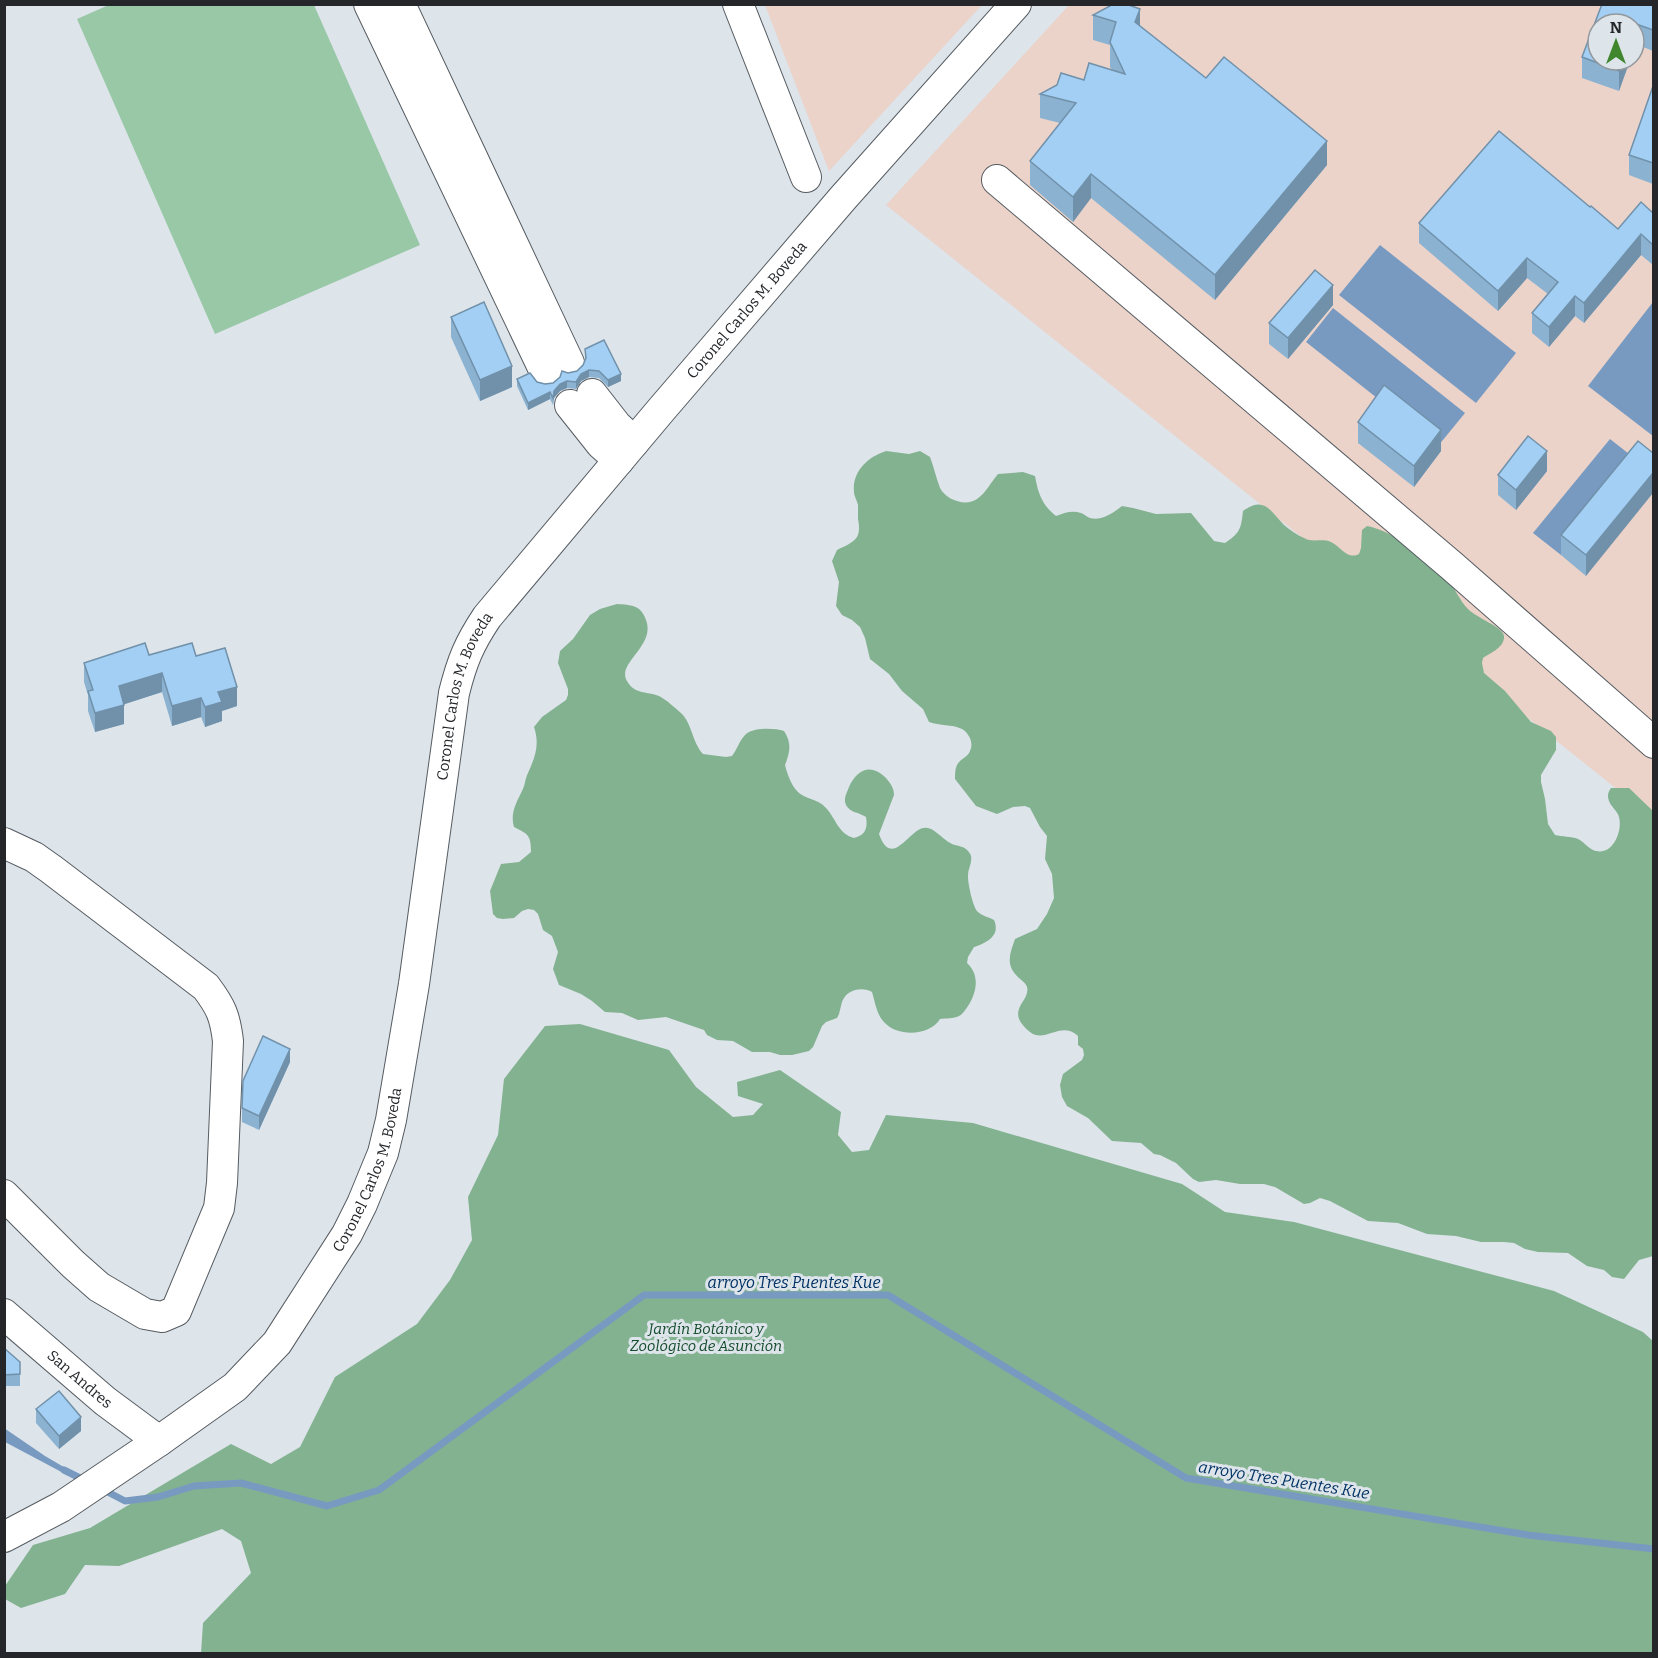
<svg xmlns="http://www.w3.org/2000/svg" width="1658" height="1658" font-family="Bitter,serif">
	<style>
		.industrial { fill: #ebd3ca; fill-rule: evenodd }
		.green { fill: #99c8a7 }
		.forest { fill: #83b291 }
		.water { fill: #789ac1 }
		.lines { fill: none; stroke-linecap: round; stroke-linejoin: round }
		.stream { stroke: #789ac1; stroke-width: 7 }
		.minor-casing { stroke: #565c61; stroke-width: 32 }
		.minor { stroke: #fff; stroke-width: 30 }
		.wall { fill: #8bb2d1 }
		.shaded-wall { fill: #7191aa }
		.building { fill: #a2cff3; stroke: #7191aa; stroke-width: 1.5 }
		.labels { text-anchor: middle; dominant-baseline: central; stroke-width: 6; stroke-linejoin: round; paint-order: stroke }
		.street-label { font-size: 15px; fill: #242629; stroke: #dde4ea }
		.park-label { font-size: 15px; font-style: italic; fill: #144b2b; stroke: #dde4ea }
		.water-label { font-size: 16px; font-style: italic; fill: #003263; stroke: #dde4ea }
	</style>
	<rect width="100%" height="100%" fill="#dde4ea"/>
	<!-- industrial -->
	<g class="industrial">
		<polygon points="765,5 982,5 829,171"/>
		<path d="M1069 5H1653V818L886 205ZM1598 24H1634V60H1598Z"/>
	</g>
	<!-- green -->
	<polygon class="green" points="111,4 314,5 420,245 215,334 77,19"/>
	<!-- forest -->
	<g class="forest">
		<path d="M886 451 909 454 920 451 930 457C934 467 936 478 940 488 946 500 966 507 977 499 986 493 991 482 998 474L1023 472 1035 476C1038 493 1042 505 1056 516 1064 513 1072 510 1081 513 1084 514 1087 517 1090 518 1102 521 1113 513 1122 506L1133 508 1156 514 1191 513 1214 541 1225 543C1240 533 1241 529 1243 511 1264 496 1270 510 1284 525 1290 530 1297 535 1304 538 1312 543 1322 538 1331 542 1341 547 1347 560 1359 554L1361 548 1362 530 1367 526C1392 531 1410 548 1429 564 1435 568 1443 573 1447 578 1455 588 1459 600 1468 609 1475 617 1503 627 1504 636 1505 647 1491 653 1483 658L1482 663 1484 673 1505 691 1531 722 1551 731 1556 737V750L1541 775V782L1545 799 1548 824 1555 835C1562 837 1571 836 1578 839 1583 841 1587 847 1593 850 1612 858 1623 831 1619 817 1617 810 1611 807 1609 801 1607 796 1608 792 1611 788H1629L1653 811V1256L1639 1260 1624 1279 1612 1277 1604 1270 1587 1266 1568 1253 1538 1252 1525 1249 1514 1243 1504 1242H1481L1456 1236 1427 1234 1398 1223 1368 1221 1330 1201 1320 1198 1310 1203 1304 1204 1275 1187 1264 1184H1240L1216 1180 1199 1182 1193 1179 1176 1163 1160 1155 1154 1154 1141 1143 1112 1141 1088 1118 1067 1106 1062 1097 1060 1085 1063 1074 1082 1060 1084 1055 1083 1049 1078 1045V1036C1061 1020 1045 1044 1030 1032 1003 1010 1031 1002 1027 987 1026 983 1021 980 1018 977 1005 965 1010 953 1015 939L1037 929 1047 914 1054 898 1052 874 1045 859 1047 836 1040 827 1030 808 1025 806 1013 807 997 814 976 806 955 779C955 774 955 769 957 765 960 759 968 757 970 751 974 743 969 733 962 729 952 724 940 726 929 722L923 709 902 691 889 674 870 659 865 638 860 627 852 620 842 615 836 606 839 582 832 561 837 550C843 547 853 543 857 537 860 532 859 524 858 519 858 514 858 510 858 505 857 500 854 496 854 492 852 471 868 457 886 451Z"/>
		<path d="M617 604C631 605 641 605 646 620 656 646 616 663 627 681 635 695 647 691 659 696 667 700 675 708 681 713 692 723 692 742 703 754L726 757 732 756C737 750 739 741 745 735 753 727 774 728 784 731 792 743 790 752 785 765 787 773 791 785 797 791 804 799 818 799 825 807 836 818 838 834 854 838 865 835 868 829 866 817 859 812 850 813 846 805 843 798 847 793 849 787 857 769 871 763 886 778 891 784 894 788 894 795L879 834C892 870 909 829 924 828 929 827 933 830 937 833 941 836 946 841 952 844 957 846 964 846 968 851 976 859 967 868 968 877 968 884 973 908 978 912 982 916 989 917 994 920 1001 936 986 943 974 947L968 957 967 963C980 975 977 992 968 1006 965 1010 963 1014 959 1016 953 1019 946 1018 940 1019 930 1036 898 1037 885 1023 877 1016 875 1002 872 992 864 987 849 989 844 998 840 1004 841 1012 837 1018L826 1022 822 1026 813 1047 809 1051 792 1055H780L770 1052H752L733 1041 717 1040 707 1035 704 1030 666 1017 638 1020 622 1013 605 1012 592 1001 581 994 559 985 553 969 558 952 552 936 543 930 538 914 534 910 528 909 522 911 514 918 503 919 497 918 493 914 490 891 501 864 519 862 531 852C531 835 528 834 514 827 510 814 516 803 522 791 525 786 525 779 528 773 535 757 540 745 534 727L542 717 566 700 568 695V689L558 663 560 651 573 639 590 615 600 609Z"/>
		<polygon points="580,1024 669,1050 696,1087 733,1117 753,1115 763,1104 738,1096 737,1082 780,1070 841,1112 838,1135 852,1152 869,1150 886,1115 973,1123 1182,1184 1225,1212 1294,1222 1554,1291 1643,1332 1654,1342 1653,1653 201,1653 203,1623 251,1573 241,1541 222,1529 119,1566 85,1565 65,1594 21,1608 5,1599 5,1586 33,1545 90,1528 231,1444 271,1464 300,1447 335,1377 417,1324 450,1280 472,1240 468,1197 498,1135 504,1079 545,1026"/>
	</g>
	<!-- water -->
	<g class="water">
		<polygon points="1380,245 1516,353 1476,403 1339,295"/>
		<polygon points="1653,302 1653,436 1588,386"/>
		<polygon points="1333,308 1465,413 1438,446 1306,342"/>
		<polygon points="1610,439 1638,461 1561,555 1533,533"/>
		<polygon points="4,1428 45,1456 74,1473 69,1476 5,1442"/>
	</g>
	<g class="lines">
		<!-- stream -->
		<g class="stream">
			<polyline points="64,1470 86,1481"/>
			<polyline points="102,1489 125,1501 158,1497 194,1486 241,1483 327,1506 379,1490 644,1295 888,1295 1186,1478 1528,1535 1654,1549"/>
		</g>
		<defs>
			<g id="minor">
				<polyline points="369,4 546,374"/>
				<polyline points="400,4 569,363"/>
				<polyline points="738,4 806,177"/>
				<polyline points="997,180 1452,566 1654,743"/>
				<polyline points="592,394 617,426 634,442"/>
				<polyline points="570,405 601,444 619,460"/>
				<path d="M4 843 34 857 51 869 206 987C221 1007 225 1016 228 1041L222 1183 219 1208 176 1311 162 1317 145 1314 99 1287 73 1264 4 1195"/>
				<path id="s1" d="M4 1314 105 1401 159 1441"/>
				<path id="s2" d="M4 1537 61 1507 159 1441 235 1387 277 1343 347 1234 362 1204 383 1153 391 1120 414 984 454 693C462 661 469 644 487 617L661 410 843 198 1016 4"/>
			</g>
		</defs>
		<!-- minor casing -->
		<use href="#minor" class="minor-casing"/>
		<!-- minor -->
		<use href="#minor" class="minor"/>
	</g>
	<!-- wall -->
	<g class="wall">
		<polygon points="1653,4 1653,51 1636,44 1619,91 1582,78 1582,57"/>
		<polygon points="1093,15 1140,26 1206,78 1327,165 1215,300 1091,198 1073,222 1030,185 1030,161 1060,123 1040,118 1040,94 1084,80 1112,70 1110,67 1110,45 1093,40"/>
		<polygon points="1653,86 1653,184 1629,175 1629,155"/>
		<polygon points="1590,207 1618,229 1653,213 1653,265 1641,255 1584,323 1575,316 1549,347 1532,333 1532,313 1548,294 1527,278 1498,311 1419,243 1419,223"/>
		<polygon points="1333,305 1288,359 1269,344 1269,323"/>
		<polygon points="451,317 512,387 480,401 451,337"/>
		<polygon points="585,349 621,381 608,387 599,378 589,377 581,381 576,389 567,388 560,391 554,398 553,405 550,399 528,410 517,386 517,379 537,382 545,384 553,383 568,373 577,371 583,365 585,360"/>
		<polygon points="1358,422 1441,451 1414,487 1358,443"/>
		<polygon points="1638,441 1586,576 1561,555 1561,535"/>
		<polygon points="1547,471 1516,510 1498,495 1498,475"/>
		<polygon points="149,655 196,656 237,706 222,711 222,721 205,727 201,717 172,726 162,692 124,704 124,724 95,732 88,711 88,695 84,682 84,663"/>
		<polygon points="290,1062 259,1130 242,1122 242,1108"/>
		<polygon points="4,1348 20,1362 20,1386 4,1386"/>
		<polygon points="36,1409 81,1431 59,1449 36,1423"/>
	</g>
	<!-- shaded-wall -->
	<g class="shaded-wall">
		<polygon points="1140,9 1140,33 1135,22"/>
		<polygon points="1636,24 1636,44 1634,49 1634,28"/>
		<polygon points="1622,60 1630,60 1619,91 1619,71"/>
		<polygon points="1327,141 1327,165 1215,300 1215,275"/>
		<polygon points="1091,174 1091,198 1073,222 1073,197"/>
		<polygon points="1641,234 1641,255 1584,323 1584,303"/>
		<polygon points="1527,258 1527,278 1498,311 1498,291"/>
		<polygon points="1333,285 1333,305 1288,359 1288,338"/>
		<polygon points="1575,296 1575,316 1549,347 1549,327"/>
		<polygon points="512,366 512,387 480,401 480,380"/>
		<polygon points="589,370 589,377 581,381 576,389 576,382 581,374"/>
		<polygon points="621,374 621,381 608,387 608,380"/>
		<polygon points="567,381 567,388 560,391 554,398 553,405 554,391 560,384"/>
		<polygon points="550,392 550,399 528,410 528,403"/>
		<polygon points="1441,430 1441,451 1414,487 1414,466"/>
		<polygon points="1547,451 1547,471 1516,510 1516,490"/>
		<polygon points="1653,473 1653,493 1586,576 1586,555"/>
		<polygon points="162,673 162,692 119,706 119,686"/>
		<polygon points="237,687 237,706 222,711 222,721 205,727 205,707 218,692"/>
		<polygon points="201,698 201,717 172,726 172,706"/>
		<polygon points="124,705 124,724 95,732 95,713"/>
		<polygon points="290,1049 290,1062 259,1130 259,1116"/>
		<polygon points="81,1417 81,1431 59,1449 59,1436"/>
	</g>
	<!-- building -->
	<g class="building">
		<polygon points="1111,4 1126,4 1140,9 1135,22 1206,78 1224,57 1327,141 1215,275 1091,174 1073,197 1030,161 1076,103 1040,94 1057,85 1061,73 1084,80 1089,63 1125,74 1110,42 1116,22 1093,15 1110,6"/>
		<polygon points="1602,4 1653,4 1653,30 1636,24 1634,28 1634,24 1598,24 1598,60 1622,60 1619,71 1582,57"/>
		<polygon points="1653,86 1653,163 1629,155"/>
		<polygon points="1499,131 1590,207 1591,206 1618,229 1641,202 1653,213 1653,245 1641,234 1584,303 1575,296 1549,327 1532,313 1558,282 1527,258 1498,291 1419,223"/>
		<polygon points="1315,270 1333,285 1288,338 1269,323"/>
		<polygon points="484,302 512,366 480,380 451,317"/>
		<polygon points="604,340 621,374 608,380 599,371 589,370 581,374 576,382 567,381 560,384 554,391 553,398 550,392 528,403 517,379 530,373 537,382 545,384 553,383 560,377 562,371 568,373 577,371 583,365 586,358 585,349"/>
		<polygon points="1384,385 1441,430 1414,466 1358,422"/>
		<polygon points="1528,436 1547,451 1516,490 1498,475"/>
		<polygon points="1638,441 1653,453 1653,473 1586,555 1561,535"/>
		<polygon points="145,643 149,655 192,643 196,656 225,648 237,687 218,692 222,702 205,707 201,698 172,706 162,673 119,686 124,705 95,713 88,691 93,690 84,663"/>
		<polygon points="263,1036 290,1049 259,1116 242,1108 243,1081"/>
		<polygon points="4,1348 20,1362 20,1374 4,1375"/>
		<polygon points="59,1391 81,1417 59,1436 36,1409"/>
	</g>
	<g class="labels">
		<!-- street labels -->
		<g class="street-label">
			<text stroke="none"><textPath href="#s2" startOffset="1506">Coronel Carlos M. Boveda</textPath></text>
			<text stroke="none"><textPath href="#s2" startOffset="1020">Coronel Carlos M. Boveda</textPath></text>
			<text stroke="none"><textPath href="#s2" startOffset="534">Coronel Carlos M. Boveda</textPath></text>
			<text stroke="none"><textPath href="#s1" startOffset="100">San Andres</textPath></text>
		</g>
		<!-- park labels -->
		<g class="park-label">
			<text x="706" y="1329">Jardín Botánico y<tspan x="706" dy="17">Zoológico de Asunción</tspan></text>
		</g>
		<!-- water labels -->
		<g class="water-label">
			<text x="794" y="1282">arroyo Tres Puentes Kue</text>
			<text transform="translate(1284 1480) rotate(9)">arroyo Tres Puentes Kue</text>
		</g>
	</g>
	<!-- border -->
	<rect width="1658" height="1658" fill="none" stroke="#242629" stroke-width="12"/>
	<!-- north arrow -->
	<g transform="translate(1616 42)"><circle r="28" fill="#dde4ea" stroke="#93989d" stroke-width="1.5"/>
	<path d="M0-4.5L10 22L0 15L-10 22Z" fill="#3f862d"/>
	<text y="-9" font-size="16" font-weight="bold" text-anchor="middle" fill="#242629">N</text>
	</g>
</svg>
